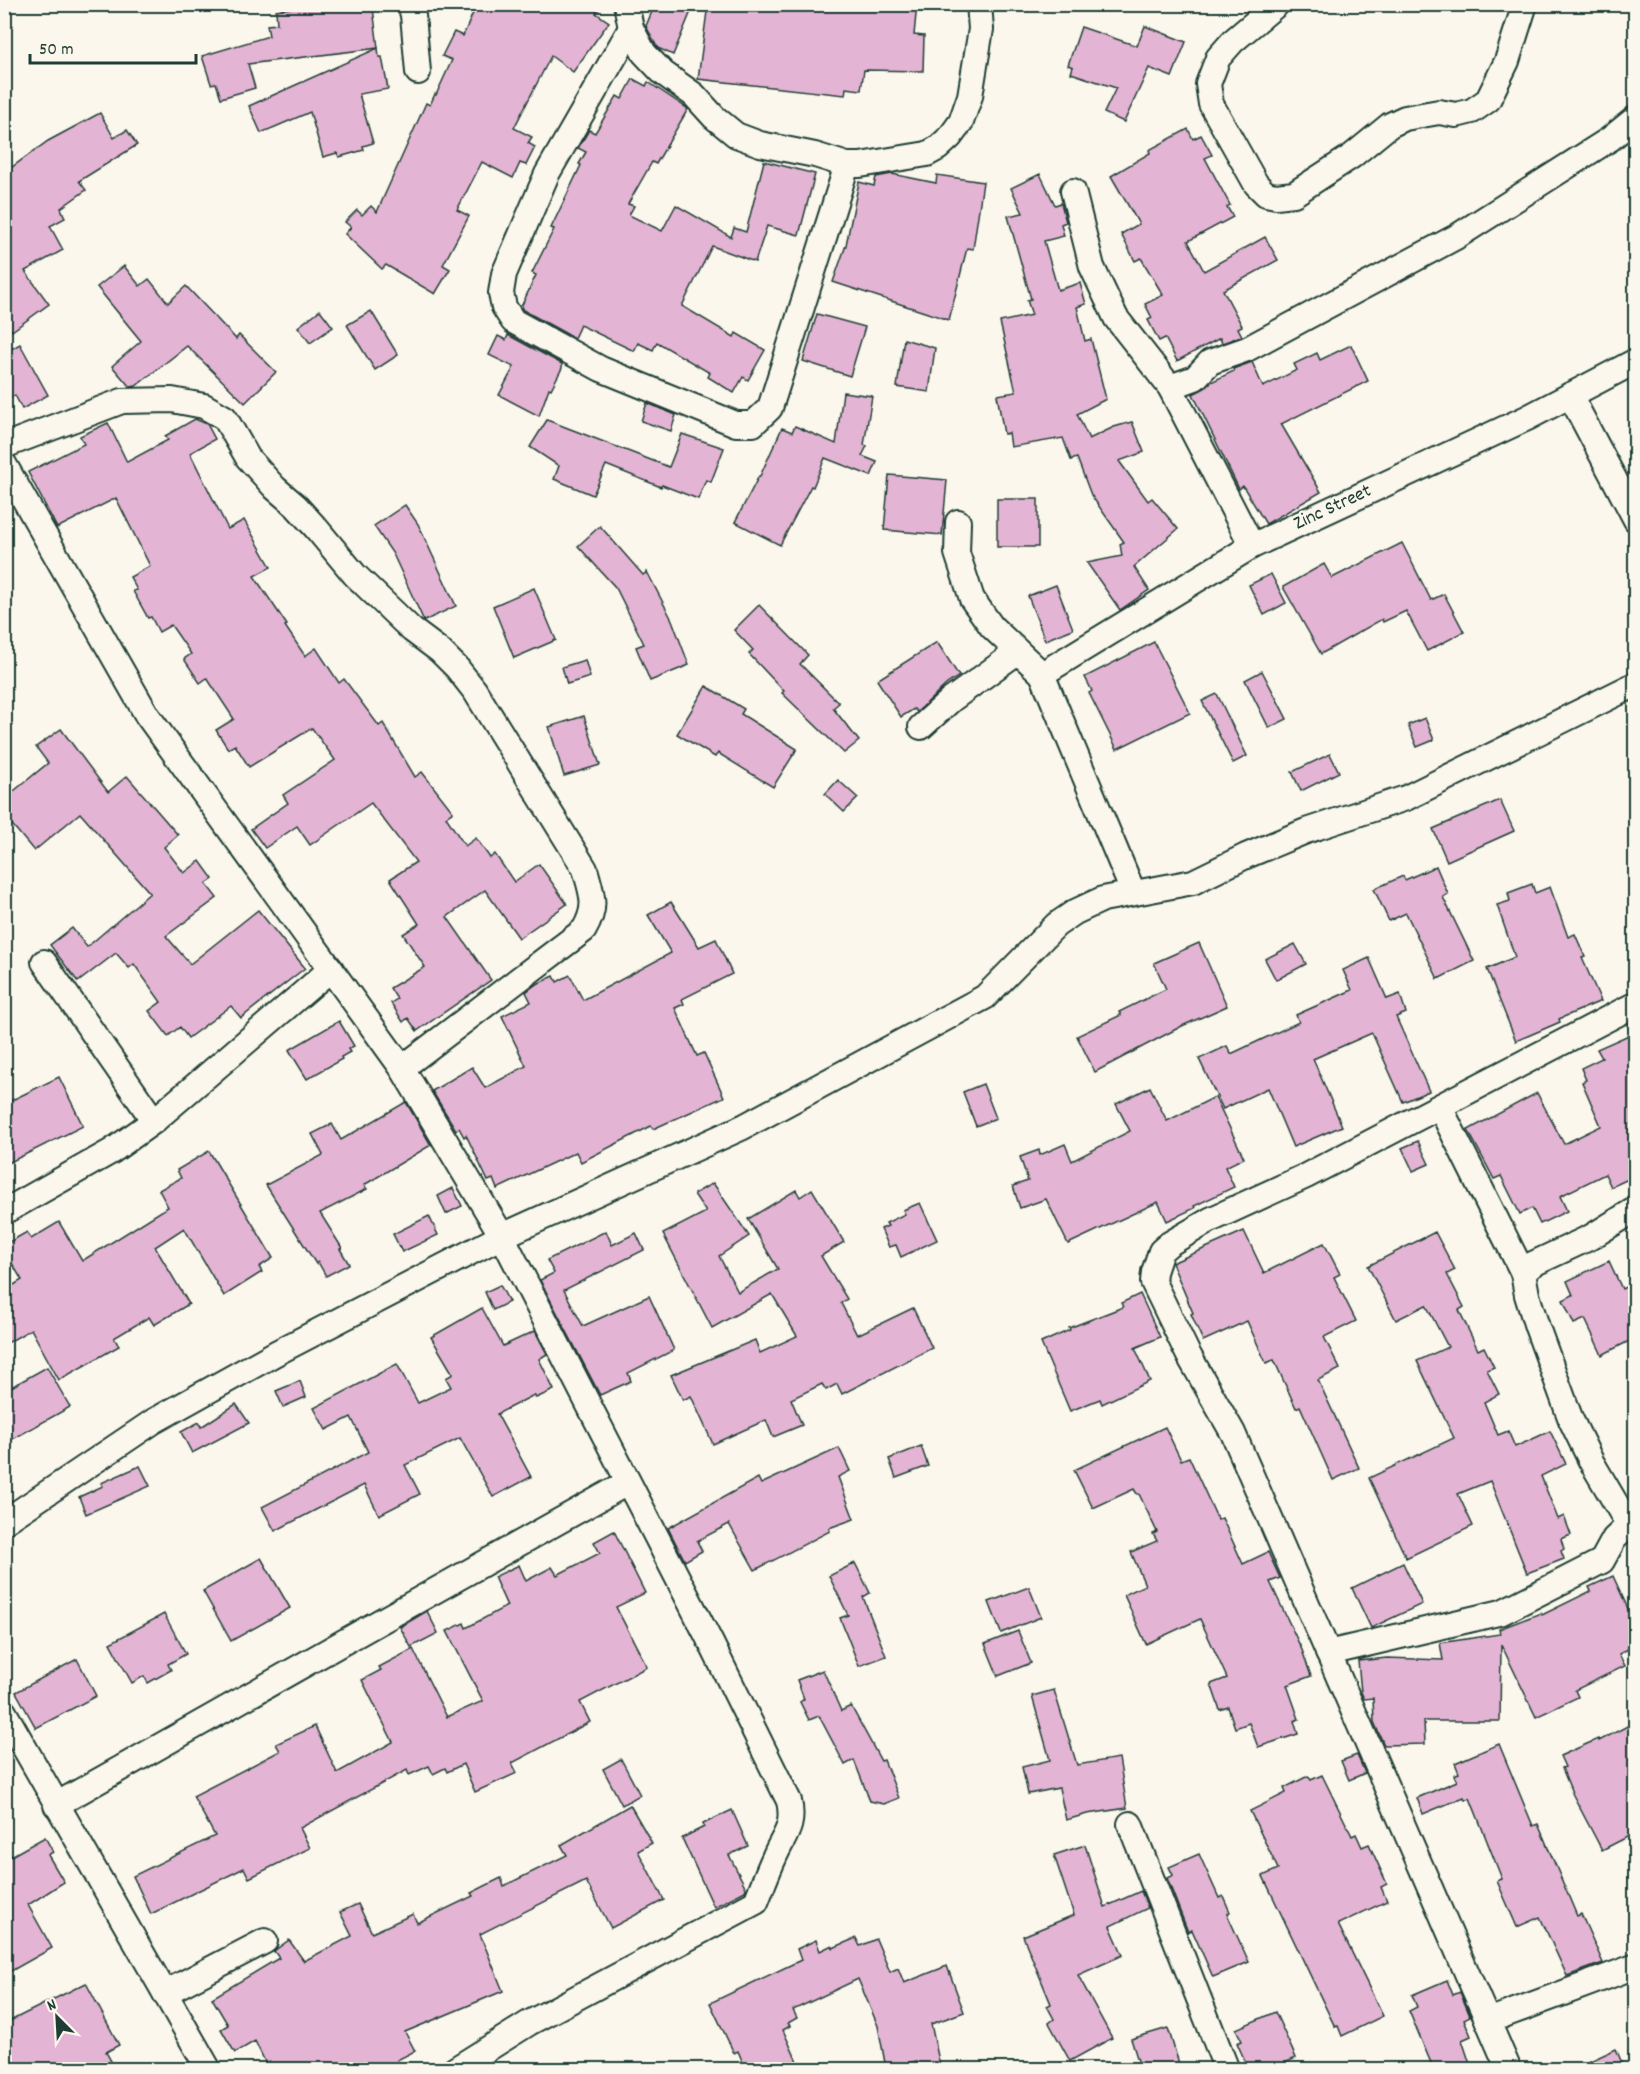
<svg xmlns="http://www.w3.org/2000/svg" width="1640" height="2074" font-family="Dekko,sans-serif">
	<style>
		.building { fill: #e4b4d4; stroke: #1f3d34; stroke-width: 1.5 }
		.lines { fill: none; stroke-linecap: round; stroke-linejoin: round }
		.street-casing { stroke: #1f3d34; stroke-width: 28 }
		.street { stroke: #fbf7ec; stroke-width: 24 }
		.labels { text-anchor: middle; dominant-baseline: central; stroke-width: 4.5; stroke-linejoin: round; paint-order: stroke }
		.street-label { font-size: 20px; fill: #1f3d34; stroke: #fbf7ec }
	</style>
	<rect width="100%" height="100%" fill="#fbf7ec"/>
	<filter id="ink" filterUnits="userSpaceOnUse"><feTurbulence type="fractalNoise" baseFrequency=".0167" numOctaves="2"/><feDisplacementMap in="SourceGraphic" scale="12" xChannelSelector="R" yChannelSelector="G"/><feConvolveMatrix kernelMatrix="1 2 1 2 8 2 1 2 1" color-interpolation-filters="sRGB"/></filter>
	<g filter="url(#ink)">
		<!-- building -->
		<g class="building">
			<polygon points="321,4 368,4 368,8 373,8 378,48 248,64 255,88 221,98 216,83 211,84 202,56 269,36 267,25 277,24 276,10"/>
			<polygon points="477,4 603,4 596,13 609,22 573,72 551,56 514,128 532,137 528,143 535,147 526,165 520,163 513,178 482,162 457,210 469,216 443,265 450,269 435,294 386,265 382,269 345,234 351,227 345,222 357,210 362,215 371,206 377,212 426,103 430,105 435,94 436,95 452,60 442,56 454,32 463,36"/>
			<polygon points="655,4 694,4 673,55 660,49 656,45 646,26"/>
			<polygon points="708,4 917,4 914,35 924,36 923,71 864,70 861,90 846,88 845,95 698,79"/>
			<polygon points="1145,26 1186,42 1172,77 1149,68 1124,122 1104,113 1116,88 1071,73 1073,67 1068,65 1081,27 1137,46"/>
			<polygon points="378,48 379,57 382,57 388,89 359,94 373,143 363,146 364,150 339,157 337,153 323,157 310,112 261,133 249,106"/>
			<polygon points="633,79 646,86 648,82 688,109 656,164 652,162 628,204 634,206 629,215 662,231 676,205 731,237 734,228 746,232 764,161 815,174 799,235 767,226 755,262 712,246 682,306 734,337 736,333 765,350 748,380 743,377 734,393 708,377 710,373 657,342 653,350 638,343 634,351 580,325 574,338 523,310 521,307 536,275 532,273 554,229 551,228 581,165 579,164 586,152 578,148 589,130 595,133 617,96 622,99"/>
			<polygon points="100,113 114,138 127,130 137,145 79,181 86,190 61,208 65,218 50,226 63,250 25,271 49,304 12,331 4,320 4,173 48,141"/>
			<polygon points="1188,129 1193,139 1201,135 1212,155 1205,158 1230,205 1227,207 1233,217 1188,241 1204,271 1265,237 1278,260 1223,290 1242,326 1238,328 1242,336 1222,343 1220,338 1177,361 1165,338 1159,341 1148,320 1152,318 1145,304 1163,295 1141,258 1135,261 1121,234 1139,224 1111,176 1150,153 1149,150"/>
			<polygon points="892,174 936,183 937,175 983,182 973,249 967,248 949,320 833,282 846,245 859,182 874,186 876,177"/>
			<polygon points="1040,174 1055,205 1061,203 1066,222 1061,224 1064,236 1044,241 1058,290 1080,283 1086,304 1077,307 1085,341 1091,339 1106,399 1077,414 1089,439 1114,427 1132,422 1144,452 1119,461 1148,501 1152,498 1178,529 1134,567 1149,590 1120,610 1087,563 1122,556 1120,544 1124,542 1091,495 1077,458 1071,460 1063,438 1011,447 1009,433 1004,434 997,395 1016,392 1000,322 1032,315 1027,300 1031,299 1008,216 1023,213 1011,188"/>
			<polygon points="124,266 140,286 149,279 168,303 186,286 236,339 239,335 276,372 245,403 187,346 136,386 130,387 112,366 141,341 97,287"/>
			<polygon points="320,310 333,327 310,343 298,327"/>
			<polygon points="371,311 398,355 375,370 347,325"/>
			<polygon points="817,314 865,327 850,376 803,361"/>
			<polygon points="508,335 562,364 562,368 551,389 549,388 539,416 499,395 514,367 489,355 498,336 506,340"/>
			<polygon points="904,339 935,348 929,392 897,387"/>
			<polygon points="20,344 48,395 22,409 15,395 4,402 4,353"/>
			<polygon points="1351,345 1368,381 1281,424 1321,492 1266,524 1243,486 1239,489 1193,394 1205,388 1211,382 1234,371 1233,369 1252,362 1263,387 1297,370 1294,364 1317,353 1320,360"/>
			<polygon points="843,392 872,396 864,445 867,446 862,456 877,462 871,476 825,458 813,487 811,486 780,545 735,522 759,476 760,476 782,428 792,432 795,426 836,444"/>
			<polygon points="647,403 676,415 671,431 641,421"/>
			<polygon points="195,419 207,424 215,439 190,453 228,529 244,520 271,567 254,576 287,625 285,626 305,656 316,648 339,683 344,679 379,726 383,723 415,777 422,772 453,812 446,817 465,846 476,838 490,858 495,854 514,882 539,864 567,904 519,938 485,890 447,917 491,980 417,1031 408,1018 403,1022 391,1003 397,999 390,988 425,967 403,934 419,924 390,879 416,862 371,803 310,845 297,826 265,848 251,829 288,803 283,795 335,760 312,728 249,767 235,745 228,749 216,730 234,719 207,678 200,683 184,659 191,654 171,625 159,632 151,617 148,618 133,591 137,590 130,577 150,566 116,498 57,528 28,472 84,444 80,436 108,423 127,462 168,440 165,436"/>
			<polygon points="547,420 669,467 682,434 724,448 711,482 706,480 698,499 662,485 661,487 606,465 593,495 554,479 559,466 530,447"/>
			<polygon points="889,475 947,480 942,535 884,530"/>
			<rect x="997" y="499" width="41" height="48"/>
			<polygon points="405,505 418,524 456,606 424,621 393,554 374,526"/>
			<polygon points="600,526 643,575 647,572 672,620 689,665 650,681 636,647 644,644 616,588 578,546"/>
			<polygon points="1402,543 1431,600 1444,594 1464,632 1427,651 1406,611 1383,622 1382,619 1321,654 1283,587 1324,564 1332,578"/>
			<polygon points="1271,574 1286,603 1264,615 1249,585"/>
			<polygon points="1056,585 1073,629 1045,640 1028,596"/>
			<polygon points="534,588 556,640 514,658 493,606"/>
			<polygon points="759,605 808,655 800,664 839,703 833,708 859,741 844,753 782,693 784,691 749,654 753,650 734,630"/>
			<polygon points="937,642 959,676 947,684 917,712 914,709 901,717 877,680"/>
			<polygon points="1154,642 1190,713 1117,749 1089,693 1092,691 1085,677"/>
			<polygon points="585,660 590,677 567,684 562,667"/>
			<polygon points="1262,671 1287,719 1269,728 1245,680"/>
			<polygon points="706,686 744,709 741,714 797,749 773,787 718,753 715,757 677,734"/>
			<polygon points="1217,694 1247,756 1233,763 1202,701"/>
			<polygon points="584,716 600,765 564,776 549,727"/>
			<polygon points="1425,718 1434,740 1417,747 1408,725"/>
			<polygon points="61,729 108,792 127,776 178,835 164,847 184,873 200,861 213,879 206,884 217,898 166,936 190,964 258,910 305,968 241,1018 231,1006 188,1038 180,1027 168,1036 149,1011 161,1002 134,964 129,968 116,953 78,982 50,945 72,928 87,947 150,893 80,813 34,851 4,815 4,799 48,763 36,747"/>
			<polygon points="1330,754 1339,772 1301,791 1292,772"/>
			<polygon points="838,780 858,798 844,812 825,794"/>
			<polygon points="1500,800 1514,831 1447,861 1433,829"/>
			<polygon points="1436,866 1448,894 1443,897 1474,961 1438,979 1406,913 1389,921 1374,889 1403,876 1405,880"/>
			<polygon points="1532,884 1535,893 1550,887 1568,937 1575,934 1585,957 1582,958 1601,1001 1559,1019 1560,1022 1516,1041 1487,969 1515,957 1497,905 1510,901 1508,893"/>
			<polygon points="671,902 699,947 716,939 732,974 682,999 684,1004 675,1008 697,1056 704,1053 724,1097 653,1129 651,1126 581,1162 576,1152 497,1189 493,1179 488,1181 466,1135 464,1137 459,1128 456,1130 432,1091 472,1067 485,1088 526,1066 502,1016 531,1002 526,992 535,985 554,976 557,982 570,975 583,1000 671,953 648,915"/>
			<polygon points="1199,943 1227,1006 1182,1026 1095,1072 1077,1036 1121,1015 1119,1012 1166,989 1154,963"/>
			<polygon points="1295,944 1306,964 1276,980 1265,959"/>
			<polygon points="1369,958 1387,999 1400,994 1406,1013 1396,1017 1429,1091 1403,1102 1372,1033 1313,1059 1342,1126 1293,1147 1268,1088 1223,1109 1199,1059 1227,1046 1231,1054 1299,1022 1296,1015 1352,990 1343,970"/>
			<polygon points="339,1021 354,1046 348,1049 350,1052 341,1057 342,1059 307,1079 289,1050"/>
			<polygon points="1631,1034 1635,1043 1635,1176 1611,1187 1605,1174 1560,1196 1567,1211 1540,1224 1532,1208 1520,1214 1501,1176 1494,1179 1468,1130 1537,1093 1564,1144 1601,1126 1582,1082 1586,1080 1581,1068 1602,1058 1597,1049"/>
			<polygon points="59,1077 83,1126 4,1165 4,1104"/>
			<polygon points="983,1084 996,1118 976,1126 963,1092"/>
			<polygon points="1150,1087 1167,1121 1215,1097 1244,1158 1225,1167 1234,1187 1194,1206 1195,1208 1167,1221 1158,1202 1068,1244 1046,1199 1020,1208 1013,1186 1028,1181 1020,1157 1039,1150 1040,1155 1065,1144 1072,1161 1130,1131 1116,1104"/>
			<polygon points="406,1102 431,1145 364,1185 367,1189 320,1213 342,1248 340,1249 349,1264 326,1276 318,1262 316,1264 266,1185 323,1155 312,1134 332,1124 341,1140"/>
			<polygon points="1418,1141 1429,1164 1413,1171 1402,1148"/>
			<polygon points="209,1151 273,1258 259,1267 262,1272 224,1296 184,1228 155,1247 189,1304 154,1325 149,1317 114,1338 119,1346 59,1380 31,1329 4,1345 4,1291 22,1280 4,1250 4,1245 27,1232 31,1239 59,1222 82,1261 168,1207 159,1190 181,1178 177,1170"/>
			<polygon points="713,1183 749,1236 719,1256 738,1292 778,1269 748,1219 796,1190 800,1197 812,1189 844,1242 821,1256 847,1299 841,1303 857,1335 913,1308 932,1348 842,1394 837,1384 826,1390 822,1384 791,1399 802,1425 773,1437 766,1420 713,1444 691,1396 683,1400 671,1375 755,1340 760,1353 797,1336 772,1294 712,1328 663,1234 706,1212 694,1194"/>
			<polygon points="453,1188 462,1206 446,1214 438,1196"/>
			<polygon points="920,1203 937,1240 901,1257 896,1245 889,1247 881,1229 888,1226 886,1223 905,1214 903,1210"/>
			<polygon points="429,1216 438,1235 402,1252 393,1234"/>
			<polygon points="606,1231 612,1245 636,1233 644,1250 564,1290 583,1326 649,1296 674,1350 628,1373 631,1381 600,1395 540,1280 554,1273 547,1260"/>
			<polygon points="1244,1231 1264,1273 1324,1243 1340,1274 1334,1277 1356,1321 1324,1337 1340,1369 1318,1380 1359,1468 1333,1480 1300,1406 1296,1408 1274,1360 1266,1363 1247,1321 1203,1341 1191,1314 1193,1313 1172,1263"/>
			<polygon points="1435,1232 1455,1270 1447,1274 1464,1307 1459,1310 1478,1350 1484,1347 1494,1367 1487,1370 1499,1394 1484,1402 1498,1435 1508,1431 1515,1447 1550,1431 1566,1464 1541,1476 1558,1519 1564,1516 1571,1535 1561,1539 1564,1549 1561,1551 1564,1559 1527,1573 1490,1481 1458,1494 1473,1526 1406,1558 1369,1478 1454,1438 1417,1361 1448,1347 1426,1305 1396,1320 1368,1266"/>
			<polygon points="1609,1261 1622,1289 1635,1282 1635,1338 1602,1355 1585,1319 1574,1324 1563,1300 1573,1295 1567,1281"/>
			<polygon points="500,1285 509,1302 493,1310 485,1292"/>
			<polygon points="1140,1294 1160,1337 1135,1348 1150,1381 1102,1404 1100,1399 1070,1411 1041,1343 1070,1330 1069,1328 1123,1307 1121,1303"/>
			<polygon points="482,1308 503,1346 535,1331 547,1354 539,1359 554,1390 536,1398 534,1395 497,1414 531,1477 493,1497 460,1438 405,1465 420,1494 379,1515 364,1485 275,1531 262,1507 368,1452 351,1417 326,1430 314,1408 397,1364 418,1403 451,1387 446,1378 453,1374 431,1337"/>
			<polygon points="47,1367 70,1407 4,1444 4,1391"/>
			<polygon points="300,1381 306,1397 283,1407 276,1391"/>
			<polygon points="236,1404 249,1423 192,1453 181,1432 199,1422 201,1427"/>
			<polygon points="1165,1427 1181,1460 1189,1457 1218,1520 1222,1518 1243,1564 1268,1552 1280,1578 1270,1582 1302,1650 1311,1676 1287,1685 1299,1719 1294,1721 1298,1734 1258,1747 1249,1723 1235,1728 1228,1707 1220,1710 1211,1684 1227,1678 1200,1619 1146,1644 1124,1595 1145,1585 1131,1552 1157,1541 1153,1534 1157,1532 1139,1494 1137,1494 1134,1489 1093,1508 1074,1470"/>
			<polygon points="921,1446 928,1466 896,1478 889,1459"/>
			<polygon points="839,1448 850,1471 838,1477 854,1519 829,1528 830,1531 755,1570 729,1524 697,1541 702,1551 685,1561 668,1528 758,1478 761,1484"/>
			<polygon points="140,1466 150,1486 86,1514 79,1497 103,1486 101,1483"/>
			<polygon points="614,1531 645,1593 616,1607 647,1667 580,1702 590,1722 512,1763 517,1773 475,1792 463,1764 447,1772 445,1768 433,1774 429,1766 409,1775 407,1770 300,1828 310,1848 249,1878 244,1868 151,1914 133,1876 215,1836 193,1796 280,1751 276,1744 315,1726 337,1773 393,1742 362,1680 381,1670 379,1667 413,1649 447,1717 483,1701 447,1631 464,1623 466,1628 507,1606 494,1577 519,1565 526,1581 552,1567 557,1575 600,1553 594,1542"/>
			<polygon points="261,1558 290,1608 231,1641 203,1591"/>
			<polygon points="855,1563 870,1593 863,1597 886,1656 859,1666 840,1618 848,1615 829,1576"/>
			<polygon points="1403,1563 1422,1604 1371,1628 1352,1588"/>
			<polygon points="1613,1576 1635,1624 1635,1645 1619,1654 1625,1666 1575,1690 1578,1697 1536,1717 1501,1644 1500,1721 1424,1721 1425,1744 1384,1745 1374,1722 1373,1698 1364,1699 1361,1692 1358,1661 1387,1658 1443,1660 1440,1643 1500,1634 1499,1629 1541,1613 1542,1615 1591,1591 1589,1587"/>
			<polygon points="1029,1587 1041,1617 1001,1633 989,1602"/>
			<polygon points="427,1611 438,1633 411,1647 400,1627"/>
			<polygon points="164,1614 186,1654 168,1664 171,1670 148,1683 144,1676 132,1683 110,1643"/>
			<polygon points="1018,1631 1031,1663 998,1676 985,1644"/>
			<polygon points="77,1659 96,1696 36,1728 16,1692"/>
			<polygon points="823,1670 841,1711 851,1706 881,1761 884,1760 899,1798 884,1804 870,1801 854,1760 845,1765 819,1716 809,1720 800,1702 804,1699 797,1680"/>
			<polygon points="1054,1690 1077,1765 1119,1758 1127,1808 1087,1814 1066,1820 1059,1788 1028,1794 1022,1767 1050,1760 1032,1696"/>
			<polygon points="1635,1722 1635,1833 1602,1850 1573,1795 1562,1768 1565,1767 1560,1756 1598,1739 1599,1741"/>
			<polygon points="1499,1744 1533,1826 1538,1824 1577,1916 1581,1914 1603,1963 1567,1976 1540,1917 1517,1927 1497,1881 1502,1879 1470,1798 1465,1800 1464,1797 1423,1814 1417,1798 1457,1781 1454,1775 1459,1773 1455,1763"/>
			<polygon points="1357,1755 1365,1773 1349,1780 1341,1761"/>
			<polygon points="621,1759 640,1795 622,1805 603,1769"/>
			<polygon points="1322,1775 1352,1836 1356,1834 1362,1847 1369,1844 1387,1884 1381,1887 1387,1901 1338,1924 1383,2016 1342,2036 1338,2026 1335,2027 1263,1876 1278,1869 1250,1811 1286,1793 1284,1788 1308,1776 1311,1780"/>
			<polygon points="630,1805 652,1843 638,1851 664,1900 611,1928 586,1881 480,1934 503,1991 405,2032 415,2051 397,2060 399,2064 388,2070 269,2070 255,2041 235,2053 221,2029 228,2025 212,1998 279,1958 274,1951 289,1940 304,1961 352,1936 340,1912 358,1904 372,1933 413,1914 417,1923 473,1896 471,1893 501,1878 504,1886 567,1855 561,1845"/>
			<polygon points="732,1810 748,1846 729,1855 746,1888 745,1891 714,1907 682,1838 704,1827 703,1824"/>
			<polygon points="45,1837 53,1852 48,1855 64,1882 28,1905 52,1948 4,1975 4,1860"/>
			<polygon points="1085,1845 1105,1907 1141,1891 1148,1908 1110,1926 1123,1955 1078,1975 1112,2038 1070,2061 1049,2023 1054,2019 1047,2006 1051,2004 1023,1936 1074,1915 1054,1855"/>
			<polygon points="1199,1854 1219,1898 1223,1896 1230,1912 1227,1914 1249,1962 1213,1977 1192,1930 1188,1932 1167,1878 1173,1875 1169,1867"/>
			<polygon points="856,1938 860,1946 876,1939 890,1972 898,1968 904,1983 947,1966 964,2012 931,2024 941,2070 919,2070 917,2061 886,2068 878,2026 858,1979 793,2010 797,2018 788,2023 790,2026 783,2030 801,2070 746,2070 738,2051 734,2053 710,2003 801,1960 797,1949 816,1940 820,1951 832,1945 833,1948"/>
			<polygon points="1447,1980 1453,1995 1460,1992 1470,2016 1464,2019 1471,2036 1462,2040 1472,2070 1434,2070 1409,2011 1417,2007 1412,1995"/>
			<polygon points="86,1983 119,2045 106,2052 116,2070 4,2070 4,2024"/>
			<polygon points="1275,2012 1296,2058 1270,2070 1249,2070 1237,2043 1242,2041 1236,2029"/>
			<polygon points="1168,2028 1181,2070 1141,2070 1131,2039"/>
			<polygon points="1616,2049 1625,2070 1571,2070"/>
		</g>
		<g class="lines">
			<defs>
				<g id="street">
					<polyline points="410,4 413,15 418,72"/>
					<polyline points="626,4 631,28 644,53 663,73 694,95 714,117 736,135 760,144 815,155 847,165 860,165 927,154 938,148 950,137 961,122 970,96 981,29 979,4"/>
					<polyline points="1277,4 1233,41 1218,58 1208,84 1211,104 1256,184 1266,194 1276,196 1294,194 1352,156 1390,125 1405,118 1439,112 1456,115 1472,111 1488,100 1507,61 1525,4"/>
					<polyline points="631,28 547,174 504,274 501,293 504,307 513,321 601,369 736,424 753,424 770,408 847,165"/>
					<polyline points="1073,191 1092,267 1116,318 1170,387"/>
					<polyline points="1570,395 1636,520"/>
					<path d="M4 446 122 401 172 400 204 406 225 418 248 458 275 488 296 506 316 528 355 575 412 630 440 651 457 668 475 691 585 869C592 894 598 906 584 930L402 1068"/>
					<path d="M4 464 147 715 402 1068 502 1236 711 1643 789 1801C795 1828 783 1836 774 1858 767 1873 762 1887 756 1902L529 2023 454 2070"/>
					<polyline points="958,522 957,553 972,599 992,627 1042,674 1133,892"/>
					<polyline points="1252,546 1170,387 1195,378 1210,362 1247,349 1456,237 1610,139 1636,118"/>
					<polyline points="1042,674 1252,546 1527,418 1636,361"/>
					<polyline points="921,727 951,700 1017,652"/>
					<polyline points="44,962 154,1121"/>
					<polyline points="1440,1107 1523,1273 1527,1295 1537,1327 1571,1420 1591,1461 1628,1524"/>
					<polyline points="4,1212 112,1151 154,1121 331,969"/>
					<polyline points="1523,1273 1533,1264 1591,1237 1636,1209"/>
					<polyline points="4,1522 154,1421 276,1353 502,1236 743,1127 985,997 1056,925 1075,912 1103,899 1193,882 1246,856 1306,831 1406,798 1636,684"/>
					<polyline points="1328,1653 1502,1612 1602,1561 1614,1539 1636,1518"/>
					<polyline points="4,1712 209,2070"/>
					<polyline points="56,1805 349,1639 627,1483"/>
					<polyline points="1130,1824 1227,2070"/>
					<polyline points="165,1993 265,1941"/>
					<polyline points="1488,2021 1636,1966"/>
					<polyline points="1509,2070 1233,1433 1188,1354 1153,1282 1154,1272 1161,1251 1169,1244 1210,1220 1306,1176 1636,1004"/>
				</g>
			</defs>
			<!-- street casing -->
			<use href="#street" class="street-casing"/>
			<!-- street -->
			<use href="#street" class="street"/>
		</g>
	</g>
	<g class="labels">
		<!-- street labels -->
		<g class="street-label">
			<text transform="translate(1333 508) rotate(-25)">Zinc Street</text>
		</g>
	</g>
	<!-- margin -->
	<rect width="1640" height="2074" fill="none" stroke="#fbf7ec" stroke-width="24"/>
	<rect x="12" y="12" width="1616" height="2050" fill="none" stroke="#1f3d34" stroke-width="2" filter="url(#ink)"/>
	<!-- north arrow -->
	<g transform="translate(57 2017) rotate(336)" stroke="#fbf7ec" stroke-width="4.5" paint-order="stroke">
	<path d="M0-4.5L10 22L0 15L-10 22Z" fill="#1f3d34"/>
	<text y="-9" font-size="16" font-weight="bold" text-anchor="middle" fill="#1f3d34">N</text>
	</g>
	<!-- scale -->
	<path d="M30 54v9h166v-9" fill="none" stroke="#1f3d34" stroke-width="3"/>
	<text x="39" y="54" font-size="18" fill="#1f3d34" stroke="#fbf7ec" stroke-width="4.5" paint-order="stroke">50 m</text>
</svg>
